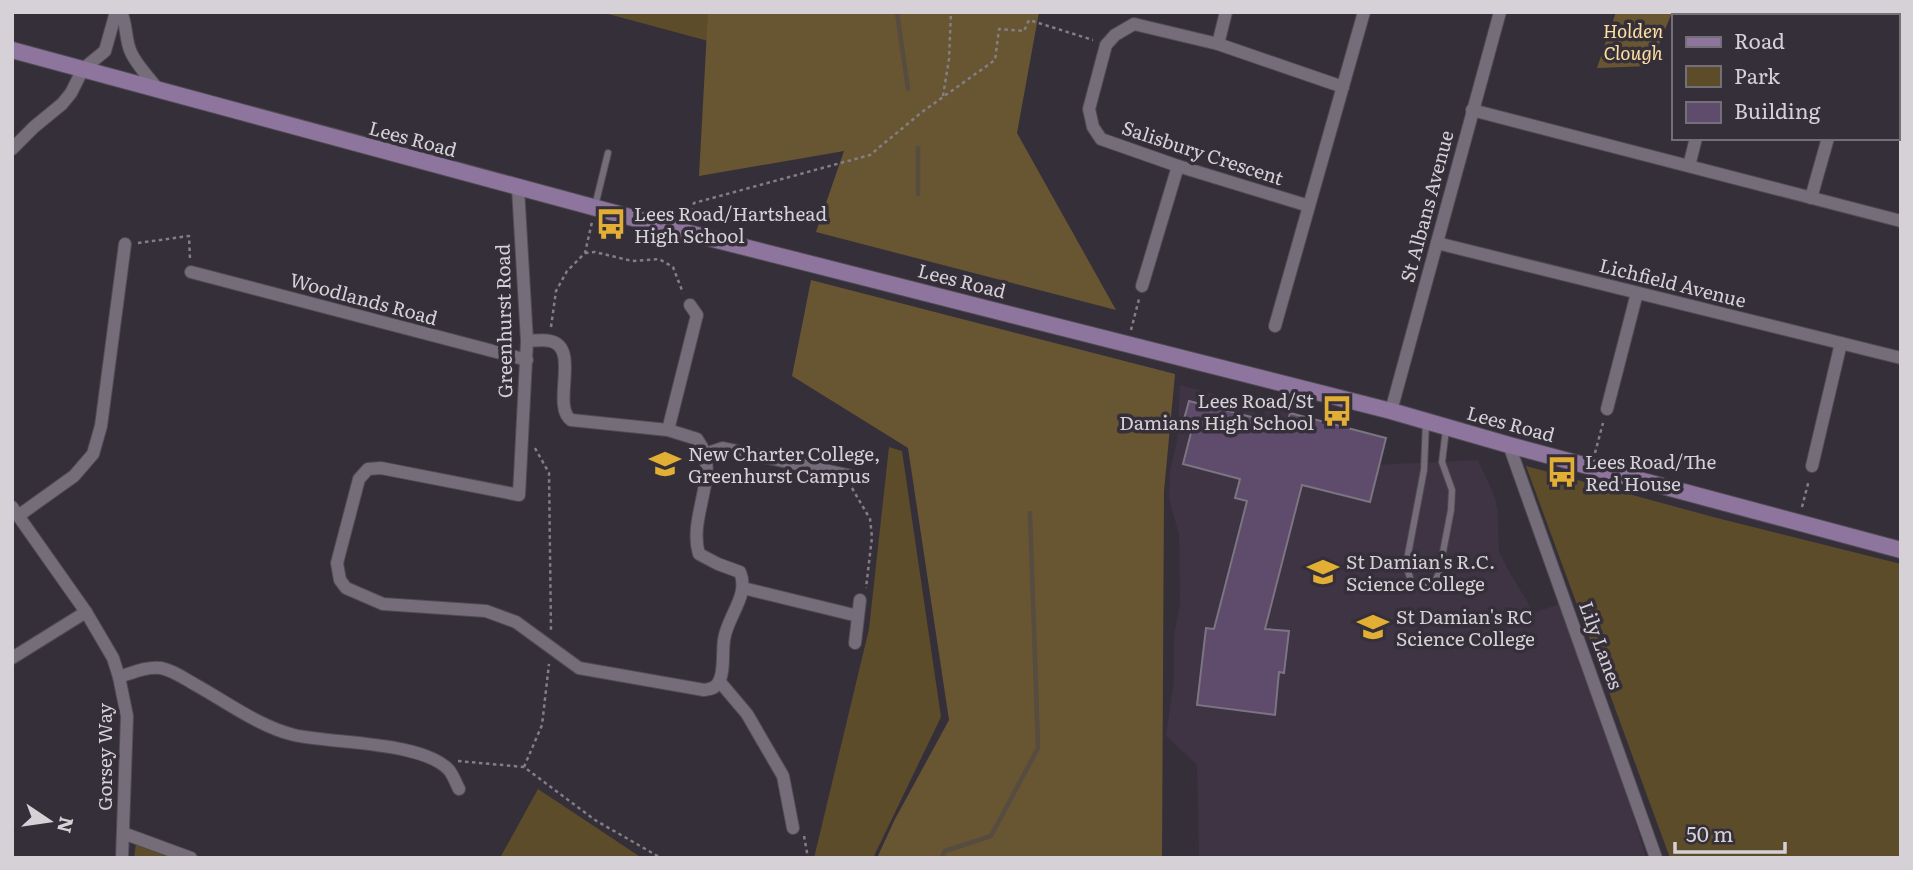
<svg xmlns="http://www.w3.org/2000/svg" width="1913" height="870" font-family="Literata,serif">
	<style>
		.built { fill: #3e3444 }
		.green { fill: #5d4c29 }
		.forest { fill: #685632 }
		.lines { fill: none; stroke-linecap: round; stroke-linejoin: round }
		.stream { stroke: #564c40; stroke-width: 4.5 }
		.building { fill: #5f4c6c; stroke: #7c7581; stroke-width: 2 }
		.service-casing { stroke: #504b53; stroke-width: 8 }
		.minor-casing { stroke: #504b53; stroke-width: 14 }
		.secondary-casing { stroke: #504b53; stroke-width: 18 }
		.path { stroke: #837e86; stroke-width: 2.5; stroke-dasharray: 3.5 3.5; stroke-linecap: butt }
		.service { stroke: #756e7a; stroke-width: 6 }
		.minor { stroke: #756e7a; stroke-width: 12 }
		.secondary { stroke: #8e759e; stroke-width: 16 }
		.labels { text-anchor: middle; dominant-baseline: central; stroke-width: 7; stroke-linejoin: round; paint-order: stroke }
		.park-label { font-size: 19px; font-style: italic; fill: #fedfa0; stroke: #352f39 }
		.street-label { font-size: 19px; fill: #d5d1d7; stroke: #352f39 }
		.poi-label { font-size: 19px; fill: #d5d1d7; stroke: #352f39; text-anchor: start }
	</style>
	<rect width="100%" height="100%" fill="#352f39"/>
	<!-- built -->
	<polygon class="built" points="1180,385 1226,397 1262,416 1268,406 1381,437 1373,465 1478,460 1495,497 1498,514 1499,552 1509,571 1534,613 1561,603 1606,724 1646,858 1199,858 1197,765 1166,736 1174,680 1174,635 1180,604 1179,535 1169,499 1170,471 1177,441"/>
	<!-- green -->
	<g class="green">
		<polygon points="601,12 708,12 708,41"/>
		<polygon points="889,447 902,451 941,717 873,858 814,858 869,629"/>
		<polygon points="1526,466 1717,518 1901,564 1901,858 1670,858"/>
		<polygon points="538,789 642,858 500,858"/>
		<polygon points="136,844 170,858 134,858"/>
	</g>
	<!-- forest -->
	<g class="forest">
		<polygon points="708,12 1039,12 1017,133 1116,310 816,232 844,151 699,176"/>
		<polygon points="1616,12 1761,12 1760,16 1671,15 1650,66 1597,68"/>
		<polygon points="811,280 1175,374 1164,491 1162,858 877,858 894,821 949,720 908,448 792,376"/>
	</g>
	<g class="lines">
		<!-- stream -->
		<g class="stream">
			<polyline points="897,12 908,89"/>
			<polyline points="918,148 918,194"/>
			<polyline points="942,858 945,851 991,836 1038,748 1030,513"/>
		</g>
	</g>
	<!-- building -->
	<polygon class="building" points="1189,401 1287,426 1290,413 1386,438 1370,502 1302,485 1265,629 1289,631 1284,673 1279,672 1275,715 1197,705 1206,628 1214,629 1247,501 1235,498 1240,479 1183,464 1193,425 1183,423"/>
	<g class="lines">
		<defs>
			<g id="service">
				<polyline points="595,206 608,153"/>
				<polyline points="1426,421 1424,470 1406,565 1412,584 1417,587 1432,587 1439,573 1451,510 1452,490 1442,462 1446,429"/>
			</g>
			<g id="minor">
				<path d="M121 12C127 25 125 37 130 50 135 64 150 78 159 91"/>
				<polyline points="1862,16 1863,12"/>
				<polyline points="1218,44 1226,12"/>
				<polyline points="1472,110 1901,221"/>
				<polyline points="12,149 34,127 62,104 71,93 83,69 105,51 116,12"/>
				<polyline points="1689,166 1696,138"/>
				<path d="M518 188 527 341 519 495 381 468 368 469 359 479 337 563 340 580 346 588 383 604 486 611 516 622 579 668 704 690C709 689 715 689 718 683 725 673 722 652 724 640 727 616 750 596 740 572L718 564 699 554C689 522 713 484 705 454 704 449 699 443 697 439L668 430 571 420C551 406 581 347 550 341 543 339 534 341 527 341"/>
				<polyline points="1811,198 1828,138"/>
				<polyline points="1309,206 1178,166 1101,139 1093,127 1089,109 1106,45 1115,35 1134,24 1218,44 1343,87"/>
				<polyline points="1437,243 1901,358"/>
				<polyline points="191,272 527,360"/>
				<polyline points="1142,286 1178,166"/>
				<polyline points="1275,326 1364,12"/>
				<polyline points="1607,409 1637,293"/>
				<polyline points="1391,411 1500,12"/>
				<polyline points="668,430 697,315 690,305"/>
				<polyline points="1509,445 1656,858"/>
				<polyline points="705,454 723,448 852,476"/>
				<polyline points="1812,466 1841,343"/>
				<polyline points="12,507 86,612 113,658 119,677 127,716 122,858"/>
				<polyline points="18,516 74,476 93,454 101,426 125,244"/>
				<polyline points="743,588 858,616"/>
				<polyline points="855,643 860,600"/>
				<polyline points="12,658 86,612"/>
				<path d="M119 677C132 673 147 666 161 668 172 670 184 678 194 684 227 702 258 726 294 735 334 744 422 741 449 770 453 775 456 783 459 789"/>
				<polyline points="720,682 747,714 783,776 793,828"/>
				<polyline points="123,833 191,858"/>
			</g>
			<polyline id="secondary" points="12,50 685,232 1391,411 1509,445 1901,550"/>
		</defs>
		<!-- service casing -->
		<use href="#service" class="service-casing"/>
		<!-- minor casing -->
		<use href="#minor" class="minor-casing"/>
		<!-- secondary casing -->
		<use href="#secondary" class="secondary-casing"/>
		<!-- path -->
		<g class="path">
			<polyline points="943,96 949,59 951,12"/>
			<polyline points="689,218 694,203 870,155 922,112 995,60 999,29 1024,31 1029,20 1093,40"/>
			<polyline points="138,243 189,236 190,259"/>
			<polyline points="585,253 595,252 632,261 659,259 673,267 683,293"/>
			<polyline points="551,327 556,291 567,271 585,253 592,222"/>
			<polyline points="1131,330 1139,299"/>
			<polyline points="535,448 549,473 551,630"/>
			<polyline points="1595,453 1603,423"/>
			<polyline points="852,488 870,519 872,537 866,588"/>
			<polyline points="1802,507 1809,480"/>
			<polyline points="458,761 524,767 595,820 661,858"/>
			<polyline points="524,767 542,725 549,664"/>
			<polyline points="804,836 808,858"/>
		</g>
		<!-- service -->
		<use href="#service" class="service"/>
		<!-- minor -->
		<use href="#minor" class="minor"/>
		<!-- secondary -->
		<use href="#secondary" class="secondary"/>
	</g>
	<!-- icons -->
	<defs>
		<symbol id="bus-bare" viewBox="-9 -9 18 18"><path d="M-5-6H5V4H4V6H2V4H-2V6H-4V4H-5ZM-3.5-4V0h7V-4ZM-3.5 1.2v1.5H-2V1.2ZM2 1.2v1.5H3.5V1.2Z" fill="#e2af34" stroke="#352f39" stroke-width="2.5" paint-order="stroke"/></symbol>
		<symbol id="university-bare" viewBox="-9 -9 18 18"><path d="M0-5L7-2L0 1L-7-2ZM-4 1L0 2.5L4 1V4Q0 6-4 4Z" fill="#e2af34" stroke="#352f39" stroke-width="2.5" paint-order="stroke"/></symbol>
		<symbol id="school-bare" viewBox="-9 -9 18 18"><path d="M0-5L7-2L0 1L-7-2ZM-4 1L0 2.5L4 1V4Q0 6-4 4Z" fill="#e2af34" stroke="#352f39" stroke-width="2.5" paint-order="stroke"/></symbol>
	</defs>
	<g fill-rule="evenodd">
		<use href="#bus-bare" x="589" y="202" width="44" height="44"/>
		<use href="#bus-bare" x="1315" y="389" width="44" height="44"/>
		<use href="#university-bare" x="643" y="442" width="44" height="44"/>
		<use href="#bus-bare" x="1540" y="450" width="44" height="44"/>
		<use href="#university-bare" x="1301" y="550" width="44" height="44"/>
		<use href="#school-bare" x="1351" y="605" width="44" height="44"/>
	</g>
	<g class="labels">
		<!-- park labels -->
		<g class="park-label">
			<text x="1633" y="30">Holden<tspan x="1633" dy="22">Clough</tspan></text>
		</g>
		<!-- street labels -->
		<g class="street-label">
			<text transform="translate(413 138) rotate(15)">Lees Road</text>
			<text transform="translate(1203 152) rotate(18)">Salisbury Crescent</text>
			<text transform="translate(1426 206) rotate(-75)">St Albans Avenue</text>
			<text transform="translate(962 280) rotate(14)">Lees Road</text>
			<text transform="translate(1673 282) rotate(14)">Lichfield Avenue</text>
			<text transform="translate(364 298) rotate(15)">Woodlands Road</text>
			<text transform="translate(503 321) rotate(-91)">Greenhurst Road</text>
			<text transform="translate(1511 423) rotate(15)">Lees Road</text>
			<text transform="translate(1602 645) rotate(70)">Lily Lanes</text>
			<text transform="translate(104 757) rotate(-90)">Gorsey Way</text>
		</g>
		<!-- poi labels -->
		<g class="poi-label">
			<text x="634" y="213">Lees Road/Hartshead<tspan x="634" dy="22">High School</tspan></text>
			<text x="1314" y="400" text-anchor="end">Lees Road/St<tspan x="1314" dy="22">Damians High School</tspan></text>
			<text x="688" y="453">New Charter College,<tspan x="688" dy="22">Greenhurst Campus</tspan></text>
			<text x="1585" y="461">Lees Road/The<tspan x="1585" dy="22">Red House</tspan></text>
			<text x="1346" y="561">St Damian's R.C.<tspan x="1346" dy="22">Science College</tspan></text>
			<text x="1396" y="616">St Damian's RC<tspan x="1396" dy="22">Science College</tspan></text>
		</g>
	</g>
	<!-- border -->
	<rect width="1913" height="870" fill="none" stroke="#d5d1d7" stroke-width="28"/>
	<!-- legend -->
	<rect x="1672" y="14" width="228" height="126" fill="#352f39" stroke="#757078" stroke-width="2"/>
	<rect x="1686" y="37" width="35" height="10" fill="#8e759e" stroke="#757078" stroke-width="2"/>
	<text x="1734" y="49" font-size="21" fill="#d5d1d7">Road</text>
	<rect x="1686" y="66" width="35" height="21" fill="#5d4c29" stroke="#757078" stroke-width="2"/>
	<text x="1734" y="84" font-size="21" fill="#d5d1d7">Park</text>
	<rect x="1686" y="102" width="35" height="21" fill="#5f4c6c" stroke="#757078" stroke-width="2"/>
	<text x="1734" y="119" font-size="21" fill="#d5d1d7">Building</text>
	<!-- north arrow -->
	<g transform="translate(49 821) rotate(103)" stroke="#352f39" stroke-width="5" paint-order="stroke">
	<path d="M0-5L12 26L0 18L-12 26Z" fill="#d5d1d7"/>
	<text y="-10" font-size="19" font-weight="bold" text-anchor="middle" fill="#d5d1d7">N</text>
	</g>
	<!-- scale -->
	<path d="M1675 842v10h110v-10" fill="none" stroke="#d5d1d7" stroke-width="3.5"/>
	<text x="1686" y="842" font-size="21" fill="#d5d1d7" stroke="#352f39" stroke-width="5" paint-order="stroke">50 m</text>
</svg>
